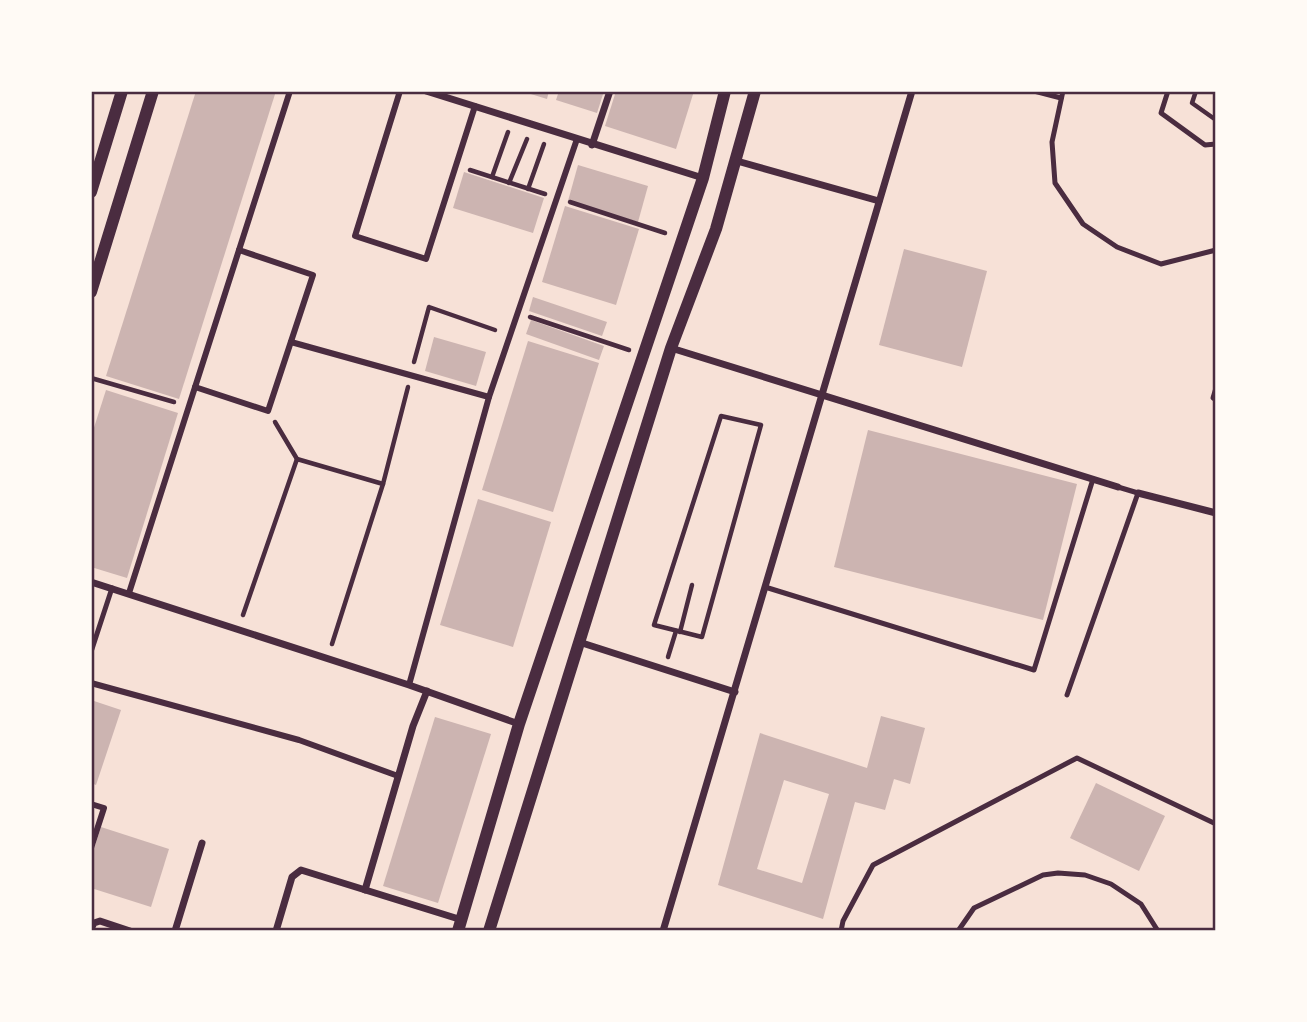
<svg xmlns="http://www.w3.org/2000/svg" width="1307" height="1022" font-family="Lato,sans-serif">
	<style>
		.building { fill: #ccb4b1; fill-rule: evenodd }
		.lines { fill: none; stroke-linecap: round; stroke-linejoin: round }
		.path { stroke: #4a2c40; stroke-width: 4.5 }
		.service { stroke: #4a2c40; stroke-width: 5 }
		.pedestrian { stroke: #4a2c40; stroke-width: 6 }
		.minor { stroke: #4a2c40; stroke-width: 7 }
		.tertiary { stroke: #4a2c40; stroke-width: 12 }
		.neatline { fill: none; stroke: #4a2c40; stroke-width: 2.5 }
	</style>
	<rect width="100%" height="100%" fill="#f7e1d7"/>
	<!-- building -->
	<g class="building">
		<polygon points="196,91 276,91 179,399 106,376"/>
		<polygon points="521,91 549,91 547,99"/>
		<polygon points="559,91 604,91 597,113 556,100"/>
		<polygon points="616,91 694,91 676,149 605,126"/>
		<polygon points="578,165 648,186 638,222 568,201"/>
		<polygon points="464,172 544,198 533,233 453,208"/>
		<polygon points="565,206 639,229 616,305 542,282"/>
		<polygon points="904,249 987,271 962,367 879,345"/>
		<polygon points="533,297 607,322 602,336 529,311"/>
		<polygon points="531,320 604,346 599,360 526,334"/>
		<polygon points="434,337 486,352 476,386 425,371"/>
		<polygon points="528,341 599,363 553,512 482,490"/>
		<polygon points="106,390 178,413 127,578 91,567 91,437"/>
		<polygon points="868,430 1077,484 1043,620 834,567"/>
		<polygon points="478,499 551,522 513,647 440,625"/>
		<polygon points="91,700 121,710 96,785 91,783"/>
		<path d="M881 716 925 728 910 784 894 779 885 810 855 802 823 919 718 885 760 733 867 768ZM784 780 829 794 802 883 757 869Z"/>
		<polygon points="435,717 491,734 438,903 383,886"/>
		<polygon points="1096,783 1165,816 1139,871 1070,838"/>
		<polygon points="101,827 169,849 151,907 91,888 91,858"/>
	</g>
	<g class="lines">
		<!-- path -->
		<g class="path">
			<polyline points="1196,91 1192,103 1216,120"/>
			<polyline points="470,170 545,194"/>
			<polyline points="492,177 508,132"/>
			<polyline points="509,183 527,139"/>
			<polyline points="528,189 544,144"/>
			<polyline points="570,202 665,233"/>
			<polyline points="530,317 629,350"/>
			<polyline points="414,362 429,307 495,330"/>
			<polyline points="91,378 174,402"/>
			<polygon points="721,416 761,425 702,637 654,625"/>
			<polyline points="275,422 297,459"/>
			<polyline points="383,484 408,387"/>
			<polyline points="243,615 297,459 383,484 332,644"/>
			<polyline points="680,632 692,585"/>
			<polyline points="668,657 676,631"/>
		</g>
		<!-- service -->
		<g class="service">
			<polyline points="1034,91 1061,98"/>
			<polyline points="1063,91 1052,142 1055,183 1083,224 1117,247 1161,264 1216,250"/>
			<polyline points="1168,91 1161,113 1205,145 1216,144"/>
			<polyline points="1216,388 1213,398 1216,400"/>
			<polyline points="765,587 1034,670 1093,479"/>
			<polyline points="91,652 112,588"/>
			<polyline points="1067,695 1138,493 1118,487"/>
			<polyline points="841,931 843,921 873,865 1077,758 1216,824"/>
			<polyline points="958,931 974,908 1043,875 1058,873 1085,875 1111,884 1141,904 1158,931"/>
		</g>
		<!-- pedestrian -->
		<g class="pedestrian">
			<polyline points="400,91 355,236 426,259 475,106"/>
			<polyline points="291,342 489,397"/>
			<polyline points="195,387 268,411 313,275 239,250"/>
			<polyline points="129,593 290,91"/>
			<polyline points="91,683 299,740 398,776"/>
			<polyline points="409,685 489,397 577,139"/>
			<polyline points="91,804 104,808 91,848"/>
		</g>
		<!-- minor -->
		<g class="minor">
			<polyline points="426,91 703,178"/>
			<polyline points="592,145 610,91"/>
			<polyline points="737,161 879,201"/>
			<polyline points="671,348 1118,487"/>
			<polyline points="1138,493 1216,513"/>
			<polyline points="91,582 409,685 519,724"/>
			<polyline points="579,642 735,692"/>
			<polyline points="365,890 413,726 427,691"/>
			<polyline points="91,929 94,923 100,921 130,931"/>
			<polyline points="175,931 202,843"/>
			<polyline points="276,931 292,877 301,870 462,920"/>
			<polyline points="663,931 912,91"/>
		</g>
		<!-- tertiary -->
		<g class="tertiary">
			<polyline points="91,192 122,91"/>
			<polyline points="91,292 153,91"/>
			<polyline points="458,931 519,724 703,178 725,91"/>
			<polyline points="489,931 671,348 716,229 755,91"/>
		</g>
	</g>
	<!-- border -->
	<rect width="1307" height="1022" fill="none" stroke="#fffaf5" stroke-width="186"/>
	<rect x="93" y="93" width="1121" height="836" class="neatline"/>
</svg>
